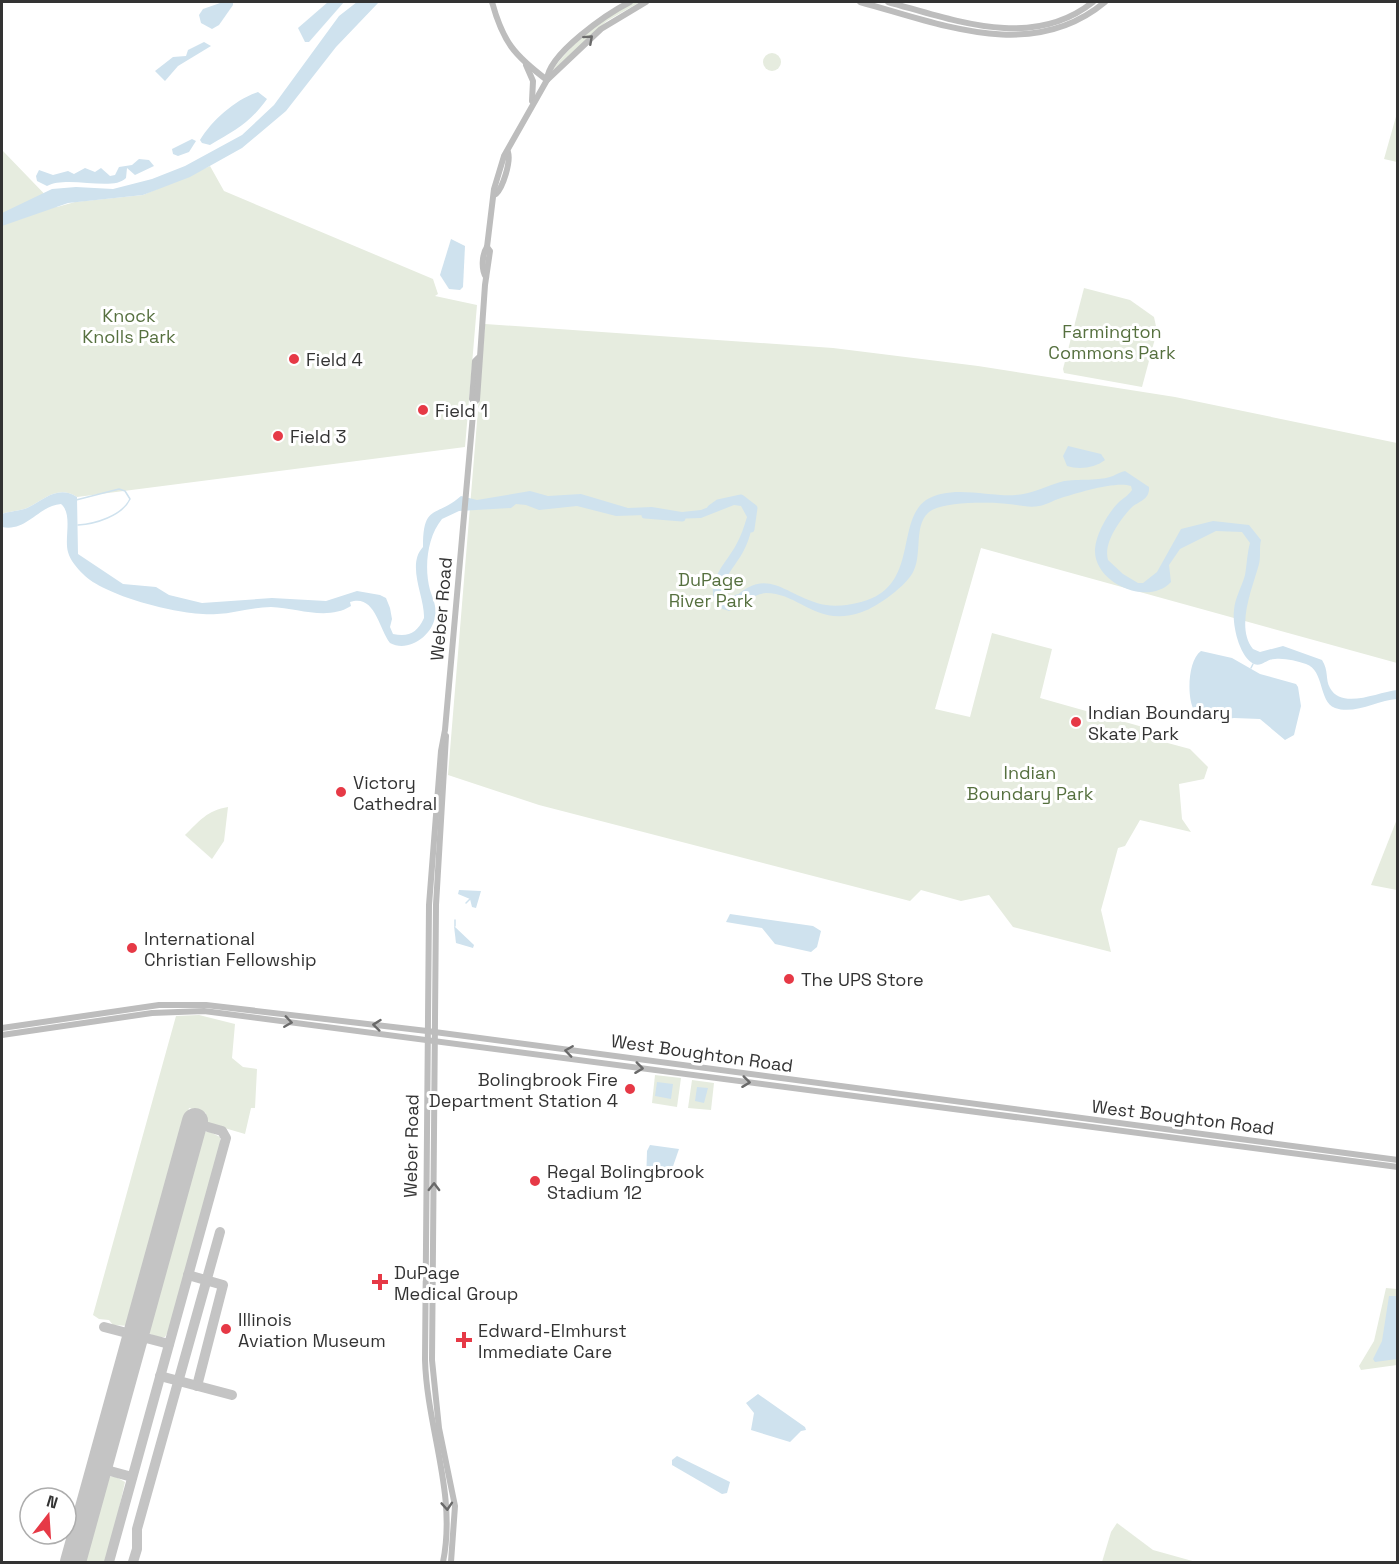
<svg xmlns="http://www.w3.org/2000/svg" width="1399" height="1564" font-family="'Space Grotesk',sans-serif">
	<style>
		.green { fill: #e6ecdf }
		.water { fill: #cfe2ee }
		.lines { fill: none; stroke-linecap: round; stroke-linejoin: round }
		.stream { stroke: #cfe2ee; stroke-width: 1.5 }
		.river { stroke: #cfe2ee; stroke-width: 7 }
		.taxiway { stroke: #c4c4c4; stroke-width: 10 }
		.runway { stroke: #c4c4c4; stroke-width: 26 }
		.secondary { stroke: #bdbdbd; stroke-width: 6 }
		.oneway { stroke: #6a6a6a }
		.poi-dot { fill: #e63946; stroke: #fff; stroke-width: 2 }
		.labels { text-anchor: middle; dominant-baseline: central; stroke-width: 6; stroke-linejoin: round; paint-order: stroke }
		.park-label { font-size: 18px; fill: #56703f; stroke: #fff }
		.poi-label { font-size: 18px; fill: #333; stroke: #fff; text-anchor: start }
		.street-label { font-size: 18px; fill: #333; stroke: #fff }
	</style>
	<rect width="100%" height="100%" fill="#fff"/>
	<!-- green -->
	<g class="green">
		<path d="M634 2H640L607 21 552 71C572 42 603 18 634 2Z"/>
		<circle cx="772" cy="62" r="9"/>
		<polygon points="1397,113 1398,162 1397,162 1384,159"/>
		<path d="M2 150 57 207 75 202 143 195 210 166 224 191 433 279 438 294 435 296 477 305 465 447 77 497C58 485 45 499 29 507 22 511 10 511 2 514Z"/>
		<polygon points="1084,288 1130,300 1154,317 1157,331 1142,387 1064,373 1063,369"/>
		<polygon points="485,324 833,348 978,366 1175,397 1397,443 1397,663 981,548 935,709 970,717 992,633 1052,649 1040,698 1164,733 1164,742 1190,749 1208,767 1204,779 1179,784 1182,819 1191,832 1140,820 1125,846 1118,848 1101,910 1111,952 1013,927 989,895 961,901 921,890 910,901 539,805 448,775"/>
		<path d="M228 807 224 841 212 859 185 835C199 821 208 810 228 807Z"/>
		<polygon points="1397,819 1397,890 1371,885"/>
		<polygon points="199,1015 235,1024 232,1058 243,1067 257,1069 255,1108 251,1108 245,1134 204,1122 206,1113 189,1108 130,1326 113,1325 109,1320 99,1319 93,1315 176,1016"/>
		<polygon points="655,1075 681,1078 677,1107 652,1103"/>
		<polygon points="692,1080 714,1083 711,1110 688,1108"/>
		<polygon points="200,1132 210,1132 220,1137 220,1146 169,1330 165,1337 156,1337 145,1331"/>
		<polygon points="1386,1288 1397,1289 1397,1365 1361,1370 1359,1366 1374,1341"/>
		<polygon points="105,1476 116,1477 125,1482 107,1562 81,1562"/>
		<polygon points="1117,1523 1153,1550 1196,1562 1102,1562 1111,1532"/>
	</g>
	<!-- water -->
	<g class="water">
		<polygon points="223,2 233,2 233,5 219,25 212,29 201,23 199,15 203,9"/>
		<polygon points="328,2 344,2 309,42 305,42 298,28"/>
		<polygon points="357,2 379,2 336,47 286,111 242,148 190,177 143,195 68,203 2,226 2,213 52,189 76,187 113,189 152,179 185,166 242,135 274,105 339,16"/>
		<polygon points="204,42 211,46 178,66 165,81 155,71 173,57 186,56 188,50"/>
		<path d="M258 92 267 99C249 124 235 130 210 145L202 143 200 140C212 120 236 99 258 92Z"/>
		<polygon points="192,139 196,141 189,152 178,156 173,154 172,149"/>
		<path d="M139 159 149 160 154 166 135 175 127 168 126 178C113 192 68 175 47 186L37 181 36 176 39 170 53 175 68 171 74 174 85 168 95 172 101 168 110 176 115 175 119 167 132 165Z"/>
		<polygon points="451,239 465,246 463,287 460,290 449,289 440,275"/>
		<path d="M1068 446 1101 454 1105 460C1095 468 1079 470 1067 466L1063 456Z"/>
		<path d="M1125 471 1149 487C1150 500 1139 501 1131 508 1120 520 1103 543 1108 560L1123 574 1138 583H1143L1157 572 1181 529 1213 521 1249 525 1261 540C1259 548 1261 556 1259 564 1253 587 1235 627 1253 649L1260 652 1283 646 1322 660C1329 671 1325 679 1330 688 1342 710 1378 692 1397 690V699C1378 700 1355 715 1335 708 1318 701 1325 671 1306 664 1296 661 1285 658 1275 659 1267 659 1262 667 1254 664 1239 657 1232 624 1234 610 1235 598 1242 586 1245 575 1247 564 1247 554 1250 543L1242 532 1216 531 1180 549 1169 565 1171 582C1148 607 1093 583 1095 549 1096 534 1108 513 1118 503 1123 498 1128 496 1132 490L1131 486C1115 481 1078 493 1061 498 1053 500 1047 505 1039 506 1029 508 1018 505 1008 504 990 502 940 501 928 513 914 526 922 553 914 570 908 585 877 607 862 612 816 628 800 593 766 593 755 593 739 606 729 611L717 607C704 582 725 565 736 545 741 536 744 527 747 517L741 506 734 505 701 518 672 519 646 515 616 516 577 506 539 510 526 505 516 504 511 508 459 511 442 519C427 537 424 568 430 590 433 599 437 607 435 617 432 636 408 653 390 643 378 627 375 594 350 602L351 606C327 621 298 608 271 607 253 607 235 613 217 614 186 617 105 597 83 574 77 568 70 560 68 552 64 538 73 514 61 504 38 506 27 532 2 527V514C10 511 22 511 29 507 45 499 58 485 77 497L78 554 123 584 156 587 169 595 202 603 272 598 326 601 357 591 380 595 386 598 390 608 392 619 390 627 393 634C409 637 417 633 424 618 425 597 406 565 423 547 423 503 436 518 461 496L477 500 530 491 548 496 581 494 628 508 652 507 682 512 701 510 734 497 754 508C753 523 751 537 744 550 736 566 721 579 720 598L728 604C765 565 779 591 817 603 829 607 845 606 857 603 921 590 894 523 926 500 951 484 989 497 1016 495 1032 494 1048 485 1064 481 1077 479 1101 481 1113 476 1117 474 1120 472 1125 471Z"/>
		<path d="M1201 651 1232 658 1260 674 1296 684 1298 687 1301 706 1294 735 1285 740 1260 719 1234 718 1212 721 1193 708C1187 695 1188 660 1201 651Z"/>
		<polygon points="459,890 481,891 476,908 472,907 470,899 458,894"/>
		<polygon points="730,914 813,926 821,931 817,947 811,952 775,944 762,928 726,922"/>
		<polygon points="454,926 474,945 473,948 456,943"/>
		<polygon points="657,1082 673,1084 671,1099 655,1096"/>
		<polygon points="697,1087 708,1088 704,1103 695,1101"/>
		<polygon points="650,1145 679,1149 670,1175 646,1185 647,1151"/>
		<polygon points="1389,1296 1397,1296 1397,1359 1375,1362 1373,1359 1382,1341"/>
		<polygon points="758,1394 805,1427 806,1430 801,1431 790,1442 751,1430 754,1413 746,1403"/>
		<polygon points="677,1456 730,1482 727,1493 722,1494 672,1465 672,1460"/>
	</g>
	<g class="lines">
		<!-- stream -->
		<g class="stream">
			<path d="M76 500 119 489 125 491 130 499C122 516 95 524 78 525"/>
			<polyline points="1251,668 1253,664"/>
			<polyline points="466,903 470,899"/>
			<polyline points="455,926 455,920"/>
		</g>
		<!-- river -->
		<g class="river">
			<polyline points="711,508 718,503 741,498 754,508 751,529"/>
			<polyline points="645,515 682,518"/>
			<polyline points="718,591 717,596 729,603 737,598"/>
		</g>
		<!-- taxiway -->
		<g class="taxiway">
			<polyline points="188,1275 223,1285 197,1386"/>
			<polyline points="104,1327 169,1344"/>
			<polyline points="160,1376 232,1395"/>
			<polyline points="99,1468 132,1477"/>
			<polyline points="109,1562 226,1138 222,1131 194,1123"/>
			<polyline points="133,1562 137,1549 137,1529 220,1232"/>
		</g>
		<!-- runway -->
		<polyline class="runway" points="73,1562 195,1121"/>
		<!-- secondary -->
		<g class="secondary">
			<path d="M492 2C503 42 514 55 547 80"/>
			<path d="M860 2C941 24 1032 63 1105 2"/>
			<path d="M888 2C954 20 1032 51 1093 2"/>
			<polyline points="526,65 533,81 532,101"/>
			<polyline points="547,80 601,29 646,2"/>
			<path d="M496 194C503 187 511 162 508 152"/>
			<path d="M486 277C481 270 482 254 487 247L494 189 504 156 547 80C548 54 608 13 630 2"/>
			<polyline points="474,403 472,399 475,361 478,358"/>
			<polyline points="446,736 436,905 432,1360 439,1428 455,1506 451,1562"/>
			<polyline points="2,1028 159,1005 206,1005 427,1031 1398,1160"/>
			<polyline points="2,1035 152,1013 204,1011 1398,1167"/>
			<path d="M443 1562C457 1494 427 1428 425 1360L429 905 441 751 445 730 474 403 477 400 485 285 490 251 487 247"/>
		</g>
	</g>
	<!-- one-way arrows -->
	<defs><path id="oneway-chevron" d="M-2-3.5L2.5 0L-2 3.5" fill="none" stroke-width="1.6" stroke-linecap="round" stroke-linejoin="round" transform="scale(1.5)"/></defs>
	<g class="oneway">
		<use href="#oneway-chevron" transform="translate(589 39) rotate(-42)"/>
		<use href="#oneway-chevron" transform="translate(288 1022) rotate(8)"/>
		<use href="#oneway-chevron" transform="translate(377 1025) rotate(-174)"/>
		<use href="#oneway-chevron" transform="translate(569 1051) rotate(-172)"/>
		<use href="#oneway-chevron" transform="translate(639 1068) rotate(7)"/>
		<use href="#oneway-chevron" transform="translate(746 1082) rotate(7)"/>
		<use href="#oneway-chevron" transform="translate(434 1187) rotate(-89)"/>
		<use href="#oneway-chevron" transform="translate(447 1506) rotate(86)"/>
	</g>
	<!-- markers -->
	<g class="poi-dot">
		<circle cx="294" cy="359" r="6"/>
		<circle cx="423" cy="410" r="6"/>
		<circle cx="278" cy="436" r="6"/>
		<circle cx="1076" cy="722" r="6"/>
		<circle cx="341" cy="792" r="6"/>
		<circle cx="132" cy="948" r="6"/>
		<circle cx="789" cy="979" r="6"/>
		<circle cx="630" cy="1089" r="6"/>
		<circle cx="535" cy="1181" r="6"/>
		<path d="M377 1273h6v6h6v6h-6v6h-6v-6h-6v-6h6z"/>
		<circle cx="226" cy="1329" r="6"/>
		<path d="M461 1331h6v6h6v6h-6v6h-6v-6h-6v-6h6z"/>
	</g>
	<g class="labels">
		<!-- park labels -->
		<g class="park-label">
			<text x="129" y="315">Knock<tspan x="129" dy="21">Knolls Park</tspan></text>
			<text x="1112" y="331">Farmington<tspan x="1112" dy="21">Commons Park</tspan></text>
			<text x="711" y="579">DuPage<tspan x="711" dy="21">River Park</tspan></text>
			<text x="1030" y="772">Indian<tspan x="1030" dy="21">Boundary Park</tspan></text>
		</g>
		<!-- poi labels -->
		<g class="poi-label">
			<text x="306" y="359">Field 4</text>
			<text x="435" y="410">Field 1</text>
			<text x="290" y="436">Field 3</text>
			<text x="1088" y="712">Indian Boundary<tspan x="1088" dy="21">Skate Park</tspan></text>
			<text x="353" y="782">Victory<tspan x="353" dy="21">Cathedral</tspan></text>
			<text x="144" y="938">International<tspan x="144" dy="21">Christian Fellowship</tspan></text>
			<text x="801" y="979">The UPS Store</text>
			<text x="618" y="1079" text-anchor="end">Bolingbrook Fire<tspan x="618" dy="21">Department Station 4</tspan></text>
			<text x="547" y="1171">Regal Bolingbrook<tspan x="547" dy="21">Stadium 12</tspan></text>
			<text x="394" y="1272">DuPage<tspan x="394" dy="21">Medical Group</tspan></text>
			<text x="238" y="1319">Illinois<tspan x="238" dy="21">Aviation Museum</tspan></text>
			<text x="478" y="1330">Edward-Elmhurst<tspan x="478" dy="21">Immediate Care</tspan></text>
		</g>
		<!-- street labels -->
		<g class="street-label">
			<text transform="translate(441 609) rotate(-85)">Weber Road</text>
			<text transform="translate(702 1053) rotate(8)">West Boughton Road</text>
			<text transform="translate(1183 1117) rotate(7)">West Boughton Road</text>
			<text transform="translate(411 1146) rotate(-89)">Weber Road</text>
		</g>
	</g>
	<!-- border -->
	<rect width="1399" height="1564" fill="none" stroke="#333333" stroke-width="6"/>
	<!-- north arrow -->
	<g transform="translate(48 1516) rotate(17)"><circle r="28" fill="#ffffff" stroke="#adadad" stroke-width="1.5"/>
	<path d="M0-4.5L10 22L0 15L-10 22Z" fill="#e63946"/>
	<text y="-9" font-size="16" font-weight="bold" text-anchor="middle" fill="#333333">N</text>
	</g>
</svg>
